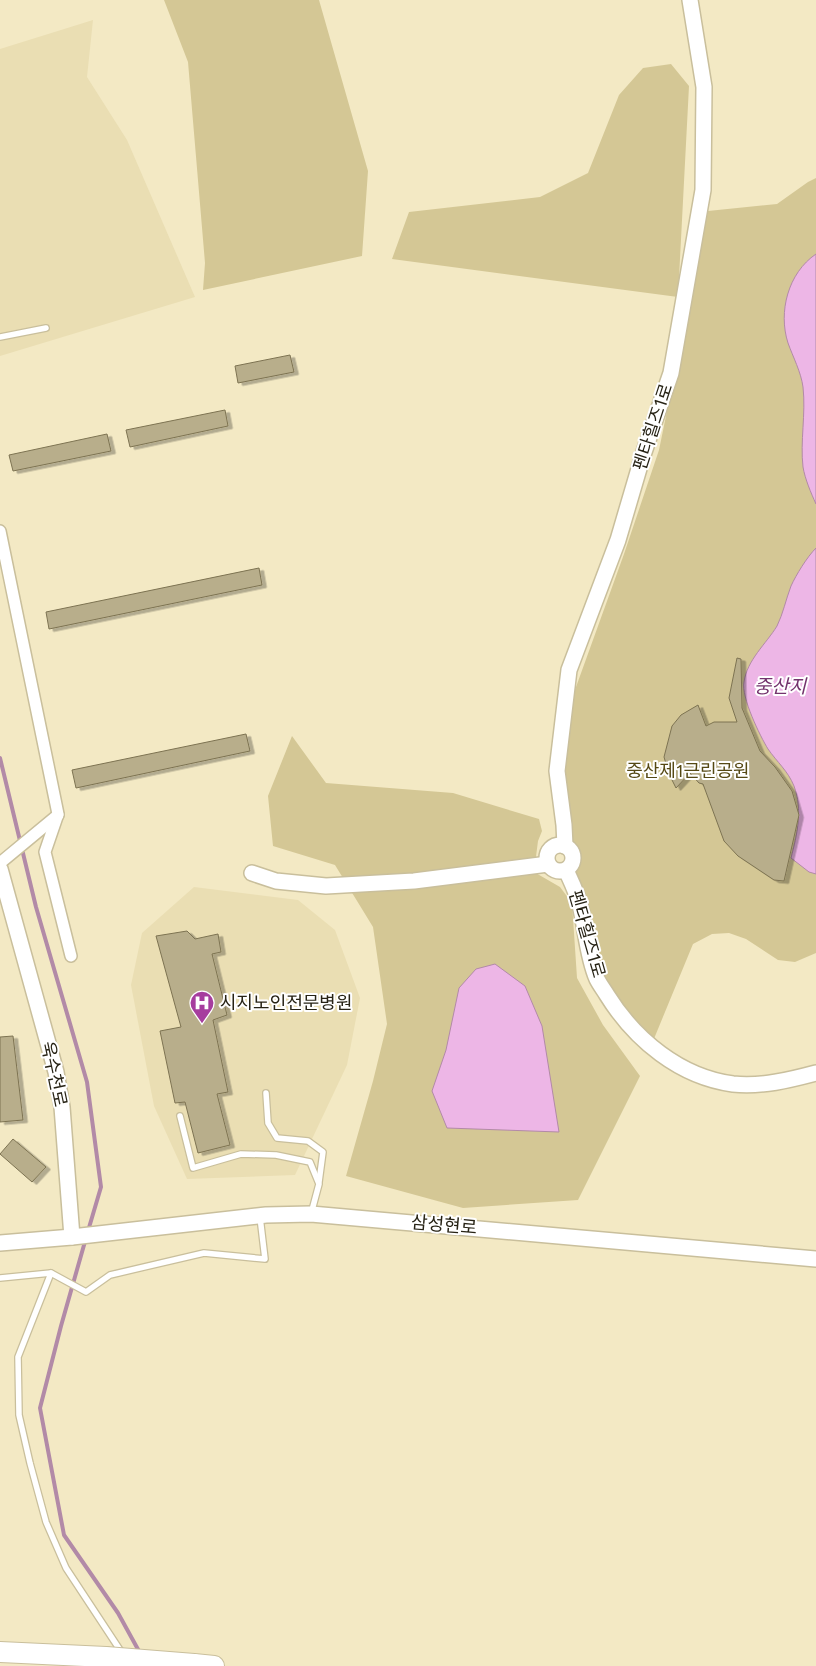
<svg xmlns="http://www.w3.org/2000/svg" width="816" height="1666" font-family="Figtree,'Noto Sans KR',sans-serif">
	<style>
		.built { fill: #eadeb3 }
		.green { fill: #d4c795 }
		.water { fill: #edb6e6; stroke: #b28aa7 }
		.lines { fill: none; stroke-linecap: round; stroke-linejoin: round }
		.stream { stroke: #b28aa7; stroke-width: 4 }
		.building { fill: #b8ae8b; stroke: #7d7352; filter: url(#shadow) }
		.lane-casing { stroke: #c9bf9c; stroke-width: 8 }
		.street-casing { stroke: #c9bf9c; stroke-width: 14 }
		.secondary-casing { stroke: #c9bf9c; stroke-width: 18 }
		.highway-casing { stroke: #c9bf9c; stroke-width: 22 }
		.lane { stroke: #fff; stroke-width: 5.5 }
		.street { stroke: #fff; stroke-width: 11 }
		.secondary { stroke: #fff; stroke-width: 15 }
		.highway { stroke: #fff; stroke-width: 20 }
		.highway-bridge-casing { stroke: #c9bf9c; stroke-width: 22; stroke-linecap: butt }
		.highway-bridge { stroke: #fff; stroke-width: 20 }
		.labels { text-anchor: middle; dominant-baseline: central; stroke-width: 4; stroke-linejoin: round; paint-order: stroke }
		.street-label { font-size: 18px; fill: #272315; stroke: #fff }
		.park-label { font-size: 18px; fill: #554814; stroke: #fff }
		.poi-label { font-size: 18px; fill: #272315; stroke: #fff; text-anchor: start }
		.water-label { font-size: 19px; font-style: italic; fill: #73336d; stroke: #fff }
	</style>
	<defs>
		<filter id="shadow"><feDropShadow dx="4.5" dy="2.5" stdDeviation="0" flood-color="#0004"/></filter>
	</defs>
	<rect width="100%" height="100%" fill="#f3e9c4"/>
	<!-- built -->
	<g class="built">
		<polygon points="93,20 87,77 127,140 195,297 0,356 0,49"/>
		<polygon points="194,887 298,900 335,930 360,998 347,1065 295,1175 187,1179 154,1106 131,985 142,933"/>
	</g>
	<!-- green -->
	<g class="green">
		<polygon points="164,0 319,0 368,171 362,256 203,290 205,263 188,62"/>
		<polygon points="671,64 689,86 678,297 392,259 409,212 540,197 588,173 619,95 643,68"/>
		<polygon points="816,178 816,953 795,962 778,960 746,939 729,933 712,934 693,944 651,1046 597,979 566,870 563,723 624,554 659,450 708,211 777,204 808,182"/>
		<polygon points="292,736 326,783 453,793 539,819 542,831 538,841 534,872 560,887 572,903 577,978 603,1025 640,1076 578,1200 463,1208 346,1176 373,1081 387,1024 373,927 335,865 273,846 268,796"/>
	</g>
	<!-- water -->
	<g class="water">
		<path d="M816 254V504C811 493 805 479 803 467 800 441 806 414 803 387 801 372 793 357 788 343 778 312 788 273 816 254Z"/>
		<path d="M816 548V874L809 872 791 858C797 835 803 810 794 786 788 771 777 762 768 749 760 736 741 697 744 682 747 660 766 644 777 626 783 614 786 599 791 586 796 575 807 557 816 548Z"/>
		<polygon points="495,964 525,986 542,1026 559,1132 447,1128 432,1091 446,1050 459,988 476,969"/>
	</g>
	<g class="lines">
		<!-- stream -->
		<g class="stream">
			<polyline points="0,758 36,907 87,1082 101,1187 88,1231"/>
			<polyline points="86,1238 61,1326 40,1408 64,1535 118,1613 140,1653"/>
		</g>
	</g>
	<!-- building -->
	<g class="building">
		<polygon points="290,355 294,372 238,383 235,366"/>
		<polygon points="225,410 228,426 130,447 126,430"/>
		<polygon points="107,434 111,451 13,471 9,455"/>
		<polygon points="259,568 262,585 49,629 46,612"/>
		<polygon points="737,658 741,659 742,708 760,751 775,767 792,791 799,815 784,881 774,880 738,856 724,841 703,784 699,783 690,773 676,788 669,774 664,757 672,726 681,715 698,705 706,726 714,722 737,722 729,698"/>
		<polygon points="246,734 250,751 76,788 72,770"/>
		<polygon points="187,931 195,939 218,934 221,952 212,954 227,1015 213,1020 228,1092 217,1094 230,1145 198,1153 185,1102 175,1103 160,1031 181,1027 156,936"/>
		<polygon points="13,1036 23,1120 0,1122 0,1037"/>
		<polygon points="13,1139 46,1167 32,1182 0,1154"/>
	</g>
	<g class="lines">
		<defs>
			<g id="lane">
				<polyline points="0,337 46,328"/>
				<polyline points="266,1093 268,1123 277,1138 308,1141 323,1152 319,1182"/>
				<polyline points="180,1116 193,1168 241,1154 276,1155 310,1162 319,1184 311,1214"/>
				<polyline points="51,1273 18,1357 19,1415 30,1463 46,1522 66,1568 122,1653"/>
				<polyline points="0,1278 51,1273 86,1292 110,1275 204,1253 265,1259 260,1217"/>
			</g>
			<g id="street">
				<polyline points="0,531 58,814 45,852 71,956"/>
				<polyline points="0,863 58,815"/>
			</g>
			<g id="secondary">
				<circle cx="560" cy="858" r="13"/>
				<polyline points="565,846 564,825 557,771 569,670 618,540 643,455 671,373 703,190 704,87 690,0"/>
				<polyline points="0,869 56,1072 62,1107 72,1237"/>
				<path d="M566 870C571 881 577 893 580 905 586 929 587 956 597 979 600 985 604 990 607 995 635 1040 680 1077 733 1084 761 1087 790 1080 816 1073"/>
				<polyline points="252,873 276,881 326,886 414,881 548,864"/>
				<polyline points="0,1243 72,1237 266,1215 311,1214 816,1259"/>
			</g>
			<g id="highway">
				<polyline points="0,1652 106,1657"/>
				<polyline points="194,1664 214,1666"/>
			</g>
		</defs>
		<!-- lane casing -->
		<use href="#lane" class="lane-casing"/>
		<!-- street casing -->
		<use href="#street" class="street-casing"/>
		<!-- secondary casing -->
		<use href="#secondary" class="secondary-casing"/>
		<!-- highway casing -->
		<use href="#highway" class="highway-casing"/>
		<!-- lane -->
		<use href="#lane" class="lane"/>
		<!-- street -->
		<use href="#street" class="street"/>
		<!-- secondary -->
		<use href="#secondary" class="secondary"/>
		<!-- highway -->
		<use href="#highway" class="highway"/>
		<defs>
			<polyline id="highway-bridge" points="106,1657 194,1664"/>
		</defs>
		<!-- highway-bridge casing -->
		<use href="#highway-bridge" class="highway-bridge-casing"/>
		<!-- highway-bridge -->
		<use href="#highway-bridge" class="highway-bridge"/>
	</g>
	<!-- icons -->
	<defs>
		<symbol id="hospital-pin" viewBox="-11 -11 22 30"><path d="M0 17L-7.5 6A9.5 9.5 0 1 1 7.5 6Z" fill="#a63d9e" stroke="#fff"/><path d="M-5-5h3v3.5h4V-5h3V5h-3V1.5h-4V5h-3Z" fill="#fff"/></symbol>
	</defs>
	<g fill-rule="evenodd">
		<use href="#hospital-pin" x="188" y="989" width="28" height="38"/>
	</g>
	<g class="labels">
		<!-- street labels -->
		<g class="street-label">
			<text transform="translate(653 427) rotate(-72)">펜타힐즈1로</text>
			<text transform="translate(587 934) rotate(74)">펜타힐즈1로</text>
			<text transform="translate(54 1074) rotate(78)">욱수천로</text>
			<text transform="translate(444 1225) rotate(5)">삼성현로</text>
		</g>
		<!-- park labels -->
		<g class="park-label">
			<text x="688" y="771">중산제1근린공원</text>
		</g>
		<!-- poi labels -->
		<g class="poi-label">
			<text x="220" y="1003">시지노인전문병원</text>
		</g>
		<!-- water labels -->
		<g class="water-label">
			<text x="780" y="686">중산지</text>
		</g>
	</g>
</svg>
